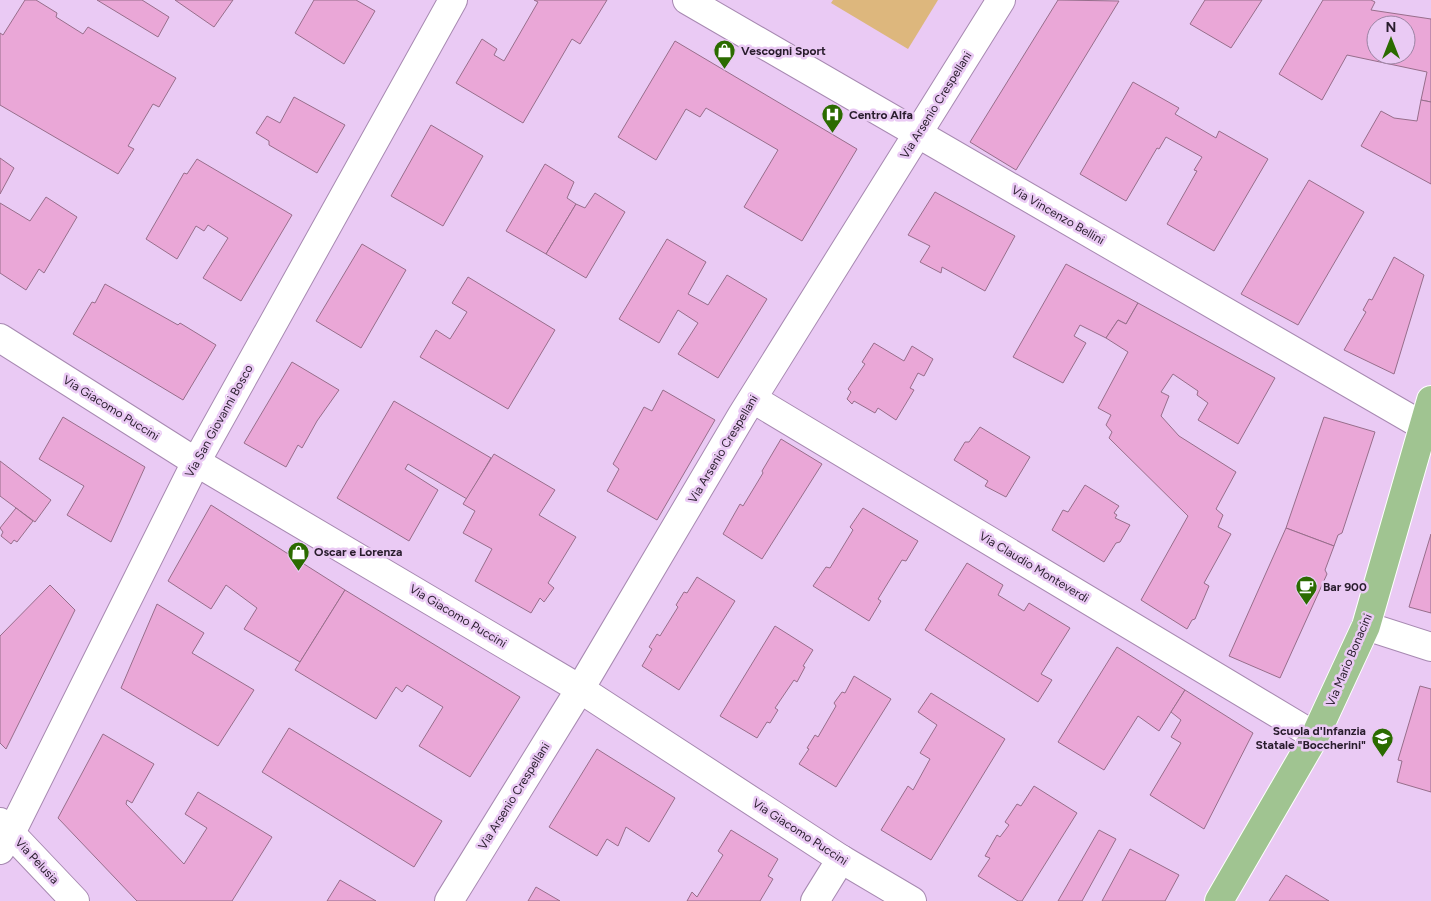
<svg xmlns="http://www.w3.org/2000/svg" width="1431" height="901" font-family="Figtree,sans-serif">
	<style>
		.green { fill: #ddb77d }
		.building { fill: #eaa7d7; stroke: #976e8b; fill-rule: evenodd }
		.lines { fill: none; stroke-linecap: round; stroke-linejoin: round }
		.minor-casing { stroke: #a789b1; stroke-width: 30 }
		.major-casing { stroke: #fff; stroke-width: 30 }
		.minor { stroke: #fff; stroke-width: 28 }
		.major { stroke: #a0c491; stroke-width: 28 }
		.labels { text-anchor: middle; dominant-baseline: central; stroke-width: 5; stroke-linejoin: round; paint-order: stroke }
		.poi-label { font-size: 12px; font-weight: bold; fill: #281c2c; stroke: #eacaf4; text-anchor: start }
		.street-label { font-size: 12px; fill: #281c2c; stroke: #eacaf4 }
	</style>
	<rect width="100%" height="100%" fill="#eacaf4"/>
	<!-- green -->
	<polygon class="green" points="833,0 938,0 908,49 831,3"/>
	<!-- building -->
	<g class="building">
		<polygon points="25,0 36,0 57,13 56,17 83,34 88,27 176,78 159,107 153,104 128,146 134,149 118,174 0,105 0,33 3,35"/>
		<polygon points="97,0 142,0 169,17 158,37"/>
		<polygon points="175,0 233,0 214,27"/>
		<polygon points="314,0 356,0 375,11 344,64 295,33"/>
		<polygon points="534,0 607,0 580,44 572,39 523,123 456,83 482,39 497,49 494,55 504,61 538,2"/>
		<polygon points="1058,0 1119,1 1016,170 970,142"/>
		<polygon points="1205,0 1262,0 1231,48 1190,24"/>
		<path d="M1323 0H1371L1375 2 1371 10 1431 19V102L1421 100 1427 72 1347 55 1322 100 1279 74ZM1376 25H1406V55H1376Z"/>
		<polygon points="675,41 857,149 802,241 744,207 778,150 706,108 700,117 686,109 656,160 618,137"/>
		<polygon points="1133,82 1179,108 1175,114 1216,138 1219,131 1268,159 1214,251 1167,224 1197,171 1194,170 1202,157 1166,137 1159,149 1157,148 1126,201 1080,174"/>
		<polygon points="294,97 345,125 317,173 269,145 269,141 256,133 267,116 280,123"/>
		<polygon points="1421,100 1431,102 1431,184 1361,146 1381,111 1394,118 1417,121"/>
		<polygon points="431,125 483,156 443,226 391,196"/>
		<polygon points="0,158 14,168 0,194"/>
		<polygon points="197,159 292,215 241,301 203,278 228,238 208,225 204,231 196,226 177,259 146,239 184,173 187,174"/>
		<polygon points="545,164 574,182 567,198 576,204 546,254 506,231"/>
		<polygon points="1309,180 1364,212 1298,325 1241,294"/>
		<polygon points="935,192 1015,236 985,291 942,267 941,273 920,262 930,246 908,235"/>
		<polygon points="595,193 625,212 586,278 546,254 576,204 585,208"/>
		<polygon points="46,197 77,217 44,273 39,269 26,290 0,273 0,203 30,221"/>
		<polygon points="667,239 706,262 688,294 708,305 727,275 767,299 718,378 678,354 698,323 678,310 659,343 619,319"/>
		<polygon points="362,244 406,270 361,348 316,321"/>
		<polygon points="1394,257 1424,275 1394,374 1344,350 1366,312 1363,310 1369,299 1372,300"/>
		<polygon points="1066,264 1138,303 1126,324 1118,320 1106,338 1080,325 1074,336 1086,343 1063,383 1013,357"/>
		<polygon points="468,277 555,330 508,409 420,357 436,330 450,339 467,312 452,303"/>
		<polygon points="105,284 178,325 180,323 216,345 183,400 73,334 92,302 95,303"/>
		<polygon points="1138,303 1275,378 1238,444 1198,420 1208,403 1197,395 1198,391 1173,374 1161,392 1169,396 1161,416 1179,436 1236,472 1216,509 1223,515 1218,527 1231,534 1204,583 1209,586 1195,619 1192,620 1187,629 1141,600 1188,516 1109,438 1112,432 1106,425 1111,415 1098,408 1128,352 1106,338 1118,320 1126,324"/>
		<polygon points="874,343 904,361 912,346 933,359 924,376 918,373 910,388 914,390 896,420 878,408 875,413 854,401 852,404 847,399 851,392 848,389 865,364 862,362"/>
		<polygon points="292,362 339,390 317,421 302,448 298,445 286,467 244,443"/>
		<polygon points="663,390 715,420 657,520 607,491 619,469 613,464 644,407 652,411"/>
		<polygon points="394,401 491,458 467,499 408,464 405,469 438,490 409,541 337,498"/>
		<polygon points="63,417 145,467 111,542 67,515 84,486 39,459"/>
		<polygon points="1324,417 1375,432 1342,533 1338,535 1334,546 1286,528"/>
		<polygon points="980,427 1030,457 1006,497 985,486 988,481 954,460 965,442 969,442"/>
		<polygon points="781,439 822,464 762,559 723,534 740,504 743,506 763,473 762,471"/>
		<polygon points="494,454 555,490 539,515 576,537 548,583 554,588 544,602 540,598 531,613 475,581 492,549 463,533 475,511 463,504"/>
		<polygon points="0,461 51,500 35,522 0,496"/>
		<polygon points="1085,485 1119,506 1114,513 1117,515 1115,518 1130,525 1120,542 1116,543 1104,562 1052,530 1063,510 1068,512"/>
		<polygon points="211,505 345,590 300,662 244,629 257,608 226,585 211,609 168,581"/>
		<polygon points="16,508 33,521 17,542 14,540 11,544 1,536 3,532 0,528"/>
		<polygon points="863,508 918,541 906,561 902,560 878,599 881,601 869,621 813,586 826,567 830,568 853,530 850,527"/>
		<polygon points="1286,528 1334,546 1325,570 1327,574 1280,678 1229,656"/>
		<polygon points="1431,534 1431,613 1409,607"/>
		<polygon points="967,563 1003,585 998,595 1024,611 1029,603 1070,628 1041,674 1052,680 1038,702 925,630"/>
		<polygon points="697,577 735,601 679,690 642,666 652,649 649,647 657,634 660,636 678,607 676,605 684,592 687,593"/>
		<polygon points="50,585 75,610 6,749 0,743 0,636"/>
		<polygon points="345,590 520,697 470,777 419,746 443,707 407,685 402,692 396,687 376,719 295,670"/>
		<polygon points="157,604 204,633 192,653 254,690 218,746 121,688"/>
		<polygon points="775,626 813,650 803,666 805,667 797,682 794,680 775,708 778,710 770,723 767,722 757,738 720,716"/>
		<polygon points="1117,647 1185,690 1159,731 1138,716 1104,770 1058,742"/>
		<polygon points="854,676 891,699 836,787 799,764 809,749 807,748 815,735 818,737 836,706 834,703 842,692 845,693"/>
		<polygon points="1420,686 1431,689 1431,792 1397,782 1402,761 1398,760"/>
		<polygon points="1185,690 1253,733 1204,829 1150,795 1181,743 1171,737 1181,720 1171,712"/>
		<polygon points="931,693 1005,739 931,860 881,830 908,786 913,790 930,759 920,753 937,725 918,712"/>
		<polygon points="289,728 442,821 414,867 262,772"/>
		<polygon points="103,734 154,764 132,803 127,800 126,804 184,864 207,828 185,814 198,792 272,837 232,901 137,901 58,818"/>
		<polygon points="597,749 675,798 649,842 626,827 618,846 607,839 597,856 549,827"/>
		<polygon points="1034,786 1077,813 1022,901 1018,901 978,876 990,858 985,856 997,835 1000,837 1009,825 1005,822 1017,804 1021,806"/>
		<polygon points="731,830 778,859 768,876 773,879 760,901 687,901 692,892 697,897 723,855 718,851"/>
		<polygon points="1099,830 1116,839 1082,901 1058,901"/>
		<polygon points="1130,849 1179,875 1165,901 1102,901"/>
		<polygon points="1286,875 1329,901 1269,901"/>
		<polygon points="340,880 376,901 327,901"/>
		<polygon points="536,887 560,901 528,901"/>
	</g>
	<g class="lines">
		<defs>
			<g id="minor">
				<polyline points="687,0 1423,426 1431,428"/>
				<polyline points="0,338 196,462 580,689 841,859 912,901"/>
				<polyline points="753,399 1315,736"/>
				<polyline points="1366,626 1431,647"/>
				<polyline points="0,822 75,901"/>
				<polyline points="0,850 11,833 196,462 453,0"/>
				<polyline points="449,901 580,689 742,415 1001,0"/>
				<polyline points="815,901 841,859"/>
			</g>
			<polyline id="major" points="1219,901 1315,736 1366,626 1431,400"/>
		</defs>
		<!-- minor casing -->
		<use href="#minor" class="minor-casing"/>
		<!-- major casing -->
		<use href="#major" class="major-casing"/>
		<!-- minor -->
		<use href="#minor" class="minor"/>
		<!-- major -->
		<use href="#major" class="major"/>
	</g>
	<!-- icons -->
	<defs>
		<symbol id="shop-pin" viewBox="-11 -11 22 30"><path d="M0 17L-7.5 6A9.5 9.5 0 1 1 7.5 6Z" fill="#2b6b00" stroke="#eacaf4"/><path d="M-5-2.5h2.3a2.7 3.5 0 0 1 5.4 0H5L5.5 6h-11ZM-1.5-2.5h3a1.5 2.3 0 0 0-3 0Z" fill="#fff"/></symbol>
		<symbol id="hospital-pin" viewBox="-11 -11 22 30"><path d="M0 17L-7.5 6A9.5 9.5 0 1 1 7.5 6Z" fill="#2b6b00" stroke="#eacaf4"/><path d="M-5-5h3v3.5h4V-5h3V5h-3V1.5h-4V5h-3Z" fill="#fff"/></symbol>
		<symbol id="cafe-pin" viewBox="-11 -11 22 30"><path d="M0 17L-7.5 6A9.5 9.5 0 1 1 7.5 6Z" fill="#2b6b00" stroke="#eacaf4"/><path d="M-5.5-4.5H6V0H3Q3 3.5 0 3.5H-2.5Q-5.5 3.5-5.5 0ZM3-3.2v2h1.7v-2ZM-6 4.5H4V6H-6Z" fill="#fff"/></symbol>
		<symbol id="school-pin" viewBox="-11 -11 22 30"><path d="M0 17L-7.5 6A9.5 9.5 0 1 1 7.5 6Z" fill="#2b6b00" stroke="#eacaf4"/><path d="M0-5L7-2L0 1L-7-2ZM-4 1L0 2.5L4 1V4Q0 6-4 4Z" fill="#fff"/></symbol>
	</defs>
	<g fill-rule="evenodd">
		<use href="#shop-pin" x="712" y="38" width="25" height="34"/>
		<use href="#hospital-pin" x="820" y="102" width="25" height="34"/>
		<use href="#shop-pin" x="286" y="540" width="25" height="34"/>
		<use href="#cafe-pin" x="1294" y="574" width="25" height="34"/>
		<use href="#school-pin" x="1370" y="726" width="25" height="34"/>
	</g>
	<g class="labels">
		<!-- poi labels -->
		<g class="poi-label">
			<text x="741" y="51">Vescogni Sport</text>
			<text x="849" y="115">Centro Alfa</text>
			<text x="314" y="552">Oscar e Lorenza</text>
			<text x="1323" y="587">Bar 900</text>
			<text x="1366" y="731" text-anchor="end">Scuola d'Infanzia<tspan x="1366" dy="14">Statale "Boccherini"</tspan></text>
		</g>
		<!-- street labels -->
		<g class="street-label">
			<text transform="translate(936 105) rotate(-58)">Via Arsenio Crespellani</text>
			<text transform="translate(1058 215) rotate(30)">Via Vincenzo Bellini</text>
			<text transform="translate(111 408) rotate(32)">Via Giacomo Puccini</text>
			<text transform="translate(219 421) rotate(-61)">Via San Giovanni Bosco</text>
			<text transform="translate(723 449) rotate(-59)">Via Arsenio Crespellani</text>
			<text transform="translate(1034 567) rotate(31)">Via Claudio Monteverdi</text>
			<text transform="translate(458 616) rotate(31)">Via Giacomo Puccini</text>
			<text transform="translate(1349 660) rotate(-67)">Via Mario Bonacini</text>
			<text transform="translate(514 796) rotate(-58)">Via Arsenio Crespellani</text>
			<text transform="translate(800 832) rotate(33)">Via Giacomo Puccini</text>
			<text transform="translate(37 861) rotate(47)">Via Pelusia</text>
		</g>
	</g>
	<!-- north arrow -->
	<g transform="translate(1391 40)"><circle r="24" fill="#eacaf4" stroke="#9c84a4"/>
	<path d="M0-4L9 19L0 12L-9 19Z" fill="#2b6b00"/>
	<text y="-8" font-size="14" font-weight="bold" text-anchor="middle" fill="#281c2c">N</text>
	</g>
</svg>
